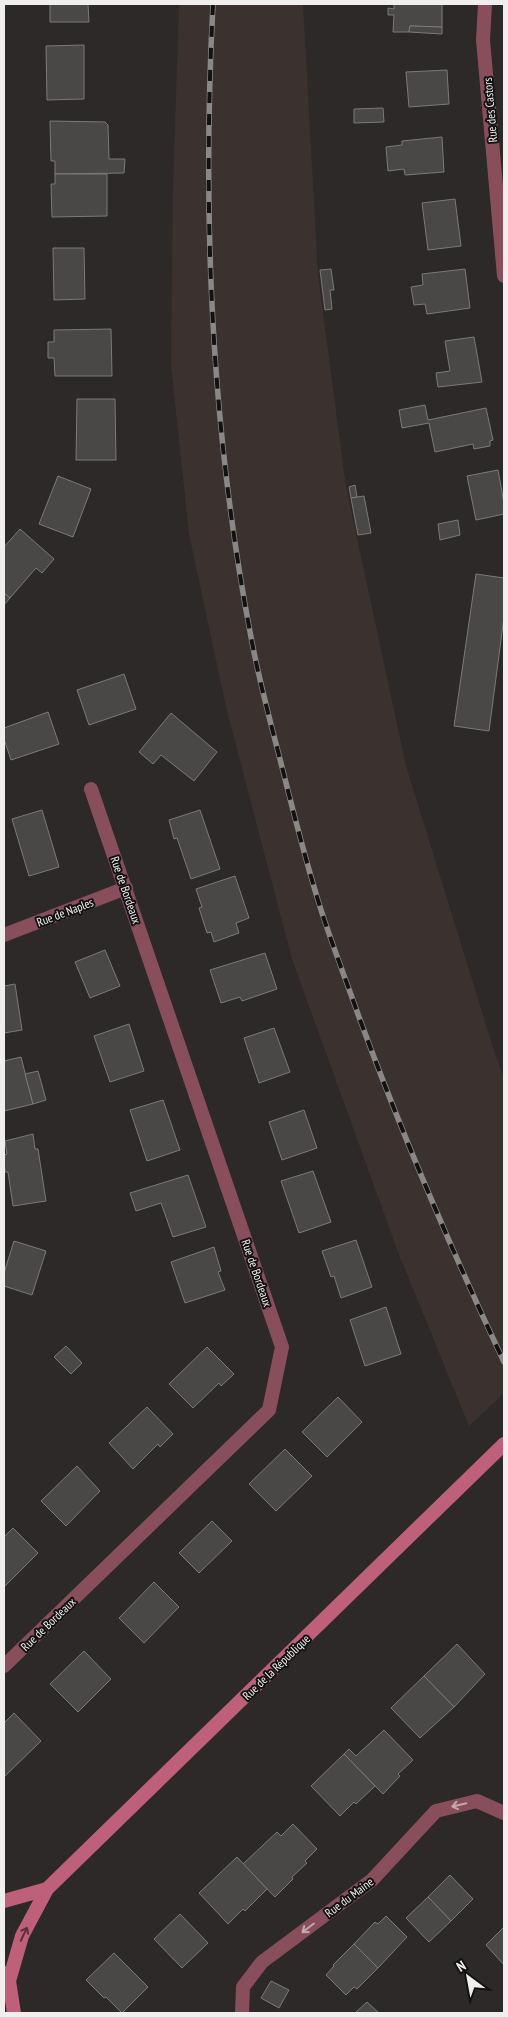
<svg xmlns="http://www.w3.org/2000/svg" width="508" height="2017" font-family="'PT Sans Narrow',sans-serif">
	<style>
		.built { fill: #3b322f }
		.building { fill: #4a4846; stroke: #7c7a78 }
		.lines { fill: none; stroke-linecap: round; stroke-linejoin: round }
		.minor { stroke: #894e5c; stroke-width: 14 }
		.secondary { stroke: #be6079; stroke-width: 14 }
		.rail-casing { stroke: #8a8887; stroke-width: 5.5 }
		.rail { stroke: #131212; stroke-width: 4; stroke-dasharray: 11; stroke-linecap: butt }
		.oneway { stroke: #c2a7ac }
		.oneway2 { stroke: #57313b }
		.labels { text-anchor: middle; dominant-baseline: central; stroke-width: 4; stroke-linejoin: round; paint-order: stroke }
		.street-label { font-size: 12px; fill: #f1efee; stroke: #131212 }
	</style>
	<rect width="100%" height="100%" fill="#2c2928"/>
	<!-- built -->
	<polygon class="built" points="179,4 303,4 318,275 346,487 406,766 495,1054 504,1078 504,1393 469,1426 398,1252 292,959 226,707 189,534 171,365 173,190"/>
	<!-- building -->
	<g class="building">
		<polygon points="50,4 88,4 89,22 50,22"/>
		<polygon points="394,4 442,4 442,27 410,26 409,32 393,32 394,15 388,15 388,8 394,9"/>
		<polygon points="410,26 442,27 442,34 409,32"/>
		<polygon points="84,45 84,99 47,100 46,46"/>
		<polygon points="447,70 449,104 409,107 406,72"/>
		<polygon points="383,108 384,122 354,123 354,109"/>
		<polygon points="50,121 105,122 108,125 109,159 125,159 124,173 55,174 55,161 51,161"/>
		<polygon points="442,137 444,172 405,175 404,169 388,171 386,147 402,145 402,141"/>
		<polygon points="55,174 107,174 107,216 52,217 51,184 55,184"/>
		<polygon points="455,199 461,246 428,250 422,203"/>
		<polygon points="53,248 84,248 85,299 54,300"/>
		<polygon points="331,269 334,290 330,290 332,309 325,310 320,270"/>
		<polygon points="465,269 470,308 427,314 425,304 414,305 411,287 423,285 422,274"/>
		<polygon points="111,329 112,376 55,376 54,358 48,358 48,342 54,342 54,330"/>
		<polygon points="474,337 482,382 438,387 436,373 450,371 445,341"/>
		<polygon points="77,399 115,399 116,460 76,460"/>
		<polygon points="425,405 428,420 486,408 493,440 490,441 490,446 474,449 473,444 435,452 429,423 402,428 399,410"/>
		<polygon points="498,470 504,503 504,514 476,520 467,476"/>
		<polygon points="58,476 91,489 73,537 39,524"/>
		<polygon points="355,485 357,497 351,498 349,487"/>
		<polygon points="364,496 371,533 358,535 351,498"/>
		<polygon points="458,520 460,535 440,540 438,524"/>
		<polygon points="20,529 54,559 42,573 36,568 10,598 4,593 4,547"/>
		<polygon points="476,574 504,578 504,617 489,731 454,726"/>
		<polygon points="4,593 10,598 4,605"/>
		<polygon points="124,674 136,709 89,725 77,690"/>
		<polygon points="48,712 59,744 11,760 4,739 4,728"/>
		<polygon points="171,713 217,752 194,781 161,755 153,764 139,752"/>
		<polygon points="42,810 59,867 29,876 12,819"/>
		<polygon points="200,810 220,869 191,879 177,838 174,839 169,820"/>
		<polygon points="235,876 249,918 236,923 239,933 214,942 211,932 207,933 199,908 202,907 196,889"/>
		<polygon points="105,950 120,986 90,998 75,962"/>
		<polygon points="265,953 277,989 242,1001 240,997 221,1003 210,970"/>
		<polygon points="15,984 22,1030 4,1033 4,986"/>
		<polygon points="129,1024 144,1071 110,1082 94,1036"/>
		<polygon points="274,1028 290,1072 259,1083 244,1038"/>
		<polygon points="21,1057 33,1104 4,1111 4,1061"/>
		<polygon points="38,1071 46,1100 33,1104 25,1074"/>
		<polygon points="163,1100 180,1150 147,1161 130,1110"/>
		<polygon points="304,1110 317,1148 282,1160 269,1122"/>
		<polygon points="33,1134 35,1149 38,1149 46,1201 13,1206 8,1172 5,1172 4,1161 4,1155 7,1154 5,1141"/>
		<polygon points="313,1171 331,1222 299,1233 281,1181"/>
		<polygon points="188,1175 206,1227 173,1237 161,1203 136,1211 130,1193"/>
		<polygon points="356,1240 372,1287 341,1298 334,1276 331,1277 322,1251"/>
		<polygon points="14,1241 46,1251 32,1295 4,1286 4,1273"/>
		<polygon points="214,1247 221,1271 218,1272 225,1290 185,1303 171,1262"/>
		<polygon points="386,1307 401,1354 365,1366 350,1320"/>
		<polygon points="66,1346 82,1363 71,1374 54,1357"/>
		<polygon points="207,1347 234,1374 221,1386 219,1383 193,1408 169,1384"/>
		<polygon points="338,1397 362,1422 327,1457 302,1432"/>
		<polygon points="147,1407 173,1434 160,1447 158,1444 133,1469 109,1443"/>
		<polygon points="285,1449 312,1476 276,1511 249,1484"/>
		<polygon points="77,1466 100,1491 66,1526 41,1501"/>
		<polygon points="212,1521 232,1541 199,1573 179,1553"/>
		<polygon points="13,1528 38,1553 4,1587 4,1537"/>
		<polygon points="154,1582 179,1607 144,1643 119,1618"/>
		<polygon points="457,1644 485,1674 454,1707 424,1676"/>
		<polygon points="84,1651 111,1679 78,1712 50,1684"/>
		<polygon points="424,1676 454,1707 420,1738 391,1708"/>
		<polygon points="14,1713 41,1741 4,1777 4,1723"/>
		<polygon points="384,1730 413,1760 398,1774 400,1776 383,1794 344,1754 349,1749 356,1756"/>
		<polygon points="344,1754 375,1786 356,1804 354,1802 340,1816 311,1786"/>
		<polygon points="293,1824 317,1849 305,1861 307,1863 292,1877 293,1879 275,1897 243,1864 277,1832 281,1836"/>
		<polygon points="237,1857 267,1889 245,1911 243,1909 228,1924 199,1893"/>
		<polygon points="450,1875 473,1899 451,1921 428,1897"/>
		<polygon points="428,1897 451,1921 429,1942 406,1918"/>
		<polygon points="180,1914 208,1943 182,1968 154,1939"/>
		<polygon points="386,1916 407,1937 378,1968 354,1944 375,1922 378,1924"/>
		<polygon points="504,1927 504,1965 486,1945"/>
		<polygon points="354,1944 378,1968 357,1989 354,1987 346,1995 326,1975 334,1966 333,1965"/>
		<polygon points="114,1953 148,1987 122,2013 106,1997 104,1998 86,1980"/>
		<polygon points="271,1981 289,1990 279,2008 261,1998"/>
		<polygon points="367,2002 379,2013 355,2013"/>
	</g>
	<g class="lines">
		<!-- minor -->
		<g class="minor">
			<polyline points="485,4 483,40 504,276"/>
			<polyline points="4,935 126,888"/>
			<polyline points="4,1666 269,1410 282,1347 91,789"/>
			<polyline points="242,2013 243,1987 262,1962 372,1880 436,1811 477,1801 504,1813"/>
		</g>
		<!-- secondary -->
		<g class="secondary">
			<polyline points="4,1901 47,1889"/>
			<polyline points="5,1973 9,1981 14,2013"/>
			<polyline points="9,1981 22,1936 47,1889 504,1444"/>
		</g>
		<defs>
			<path id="rail" d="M213 4C202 215 211 429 251 637 259 681 271 724 282 767 293 811 304 854 317 897 329 937 345 977 359 1017 402 1134 451 1249 504 1362"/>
		</defs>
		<!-- rail casing -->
		<use href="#rail" class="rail-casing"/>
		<!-- rail -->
		<use href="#rail" class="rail"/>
	</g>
	<!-- one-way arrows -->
	<defs><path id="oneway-shaft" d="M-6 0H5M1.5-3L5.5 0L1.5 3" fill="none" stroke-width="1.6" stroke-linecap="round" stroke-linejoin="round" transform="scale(1.25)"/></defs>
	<g class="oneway">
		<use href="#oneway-shaft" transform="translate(459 1805) rotate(167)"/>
		<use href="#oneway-shaft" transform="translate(308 1928) rotate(143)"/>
	</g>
	<use class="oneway2" href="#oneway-shaft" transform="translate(24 1934) rotate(-65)"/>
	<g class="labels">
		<!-- street labels -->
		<g class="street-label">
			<text transform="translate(490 110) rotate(-95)">Rue des Castors</text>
			<text transform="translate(126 890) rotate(71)">Rue de Bordeaux</text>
			<text transform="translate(65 912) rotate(-21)">Rue de Naples</text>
			<text transform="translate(257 1273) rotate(71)">Rue de Bordeaux</text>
			<text transform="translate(48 1624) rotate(-44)">Rue de Bordeaux</text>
			<text transform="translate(276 1667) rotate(-44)">Rue de la République</text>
			<text transform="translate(349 1897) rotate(-37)">Rue du Maine</text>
		</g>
	</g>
	<!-- border -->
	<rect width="508" height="2017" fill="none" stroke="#f1efee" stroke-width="10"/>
	<!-- north arrow -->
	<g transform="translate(468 1977) rotate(328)" stroke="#131212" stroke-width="4" paint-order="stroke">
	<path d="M0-4L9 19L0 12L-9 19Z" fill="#f1efee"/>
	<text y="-8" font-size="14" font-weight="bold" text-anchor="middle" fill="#f1efee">N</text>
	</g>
</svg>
